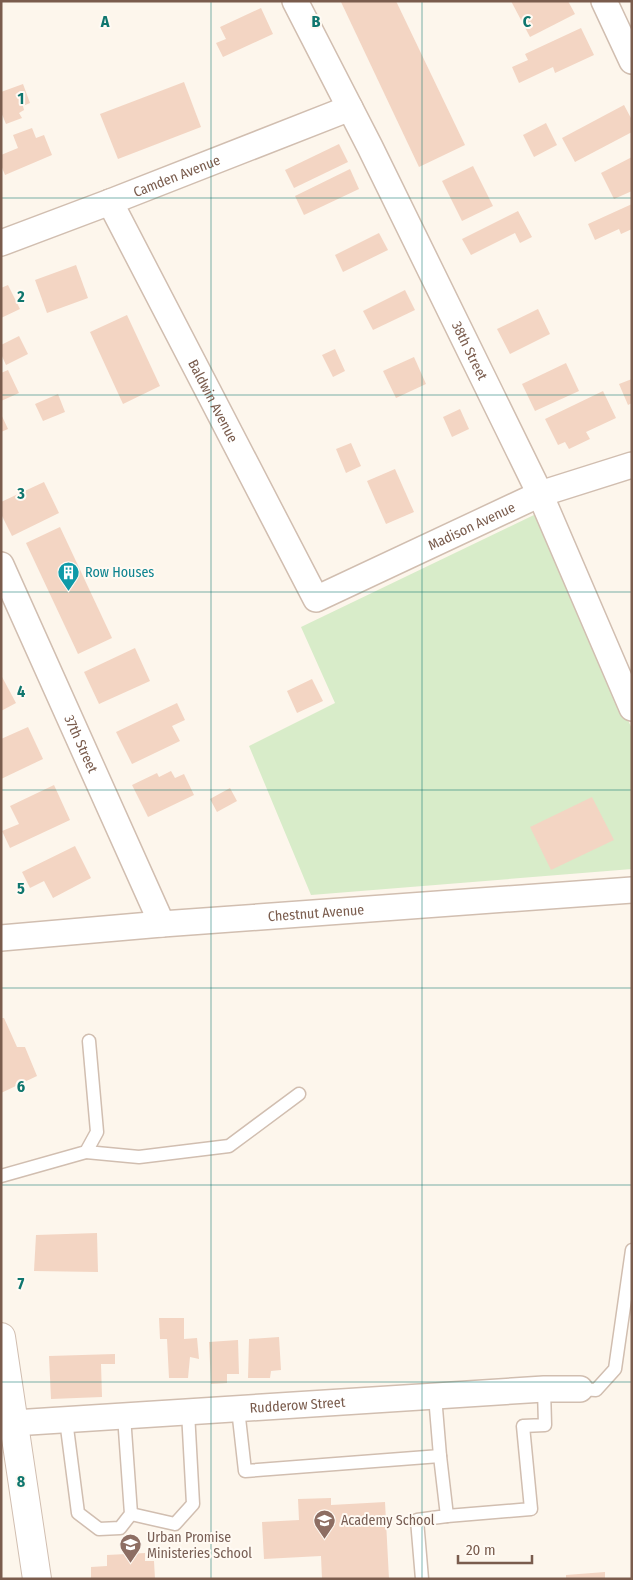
<svg xmlns="http://www.w3.org/2000/svg" width="633" height="1580" font-family="'Fira Sans Condensed',sans-serif">
	<style>
		.green { fill: #d8ecc9 }
		.building { fill: #f3d5c3 }
		.lines { fill: none; stroke-linecap: round; stroke-linejoin: round }
		.service-casing { stroke: #d1beb0; stroke-width: 15 }
		.minor-casing { stroke: #d1beb0; stroke-width: 28 }
		.tertiary-casing { stroke: #d1beb0; stroke-width: 30 }
		.service { stroke: #fff; stroke-width: 12 }
		.minor { stroke: #fff; stroke-width: 25 }
		.tertiary { stroke: #fff; stroke-width: 28 }
		.grid { fill: none; stroke: #0f766e; stroke-width: 1; stroke-opacity: 0.55 }
		.labels { text-anchor: middle; dominant-baseline: central; stroke-width: 4; stroke-linejoin: round; paint-order: stroke }
		.street-label { font-size: 14px; fill: #7a5c4d; stroke: #fffaf3 }
		.culture-label { font-size: 14px; fill: #0d838f; stroke: #fffaf3; text-anchor: start }
		.education-label { font-size: 14px; fill: #785e54; stroke: #fffaf3; text-anchor: start }
		.grid-label { font-size: 16px; text-anchor: middle; font-weight: bold; fill: #0f766e; stroke: #fffaf3; stroke-width: 4; stroke-linejoin: round; paint-order: stroke }
	</style>
	<rect width="100%" height="100%" fill="#fdf6ec"/>
	<!-- green -->
	<polygon class="green" points="536,514 632,729 632,869 311,895 249,746 335,703 301,627"/>
	<!-- building -->
	<g class="building">
		<polygon points="343,1 396,1 465,145 419,167 341,2"/>
		<polygon points="511,1 568,1 575,14 530,37"/>
		<polygon points="261,8 273,34 223,57 216,43 226,39 220,27"/>
		<polygon points="581,28 594,55 555,73 553,67 519,83 512,67 528,60 525,54"/>
		<polygon points="184,82 201,127 118,159 100,114"/>
		<polygon points="23,84 30,103 23,106 24,110 19,113 22,118 6,124 1,112 1,92"/>
		<polygon points="624,105 632,120 632,132 575,162 562,138"/>
		<polygon points="546,123 557,145 534,157 523,135"/>
		<polygon points="32,128 36,138 44,135 52,155 5,175 1,165 1,155 18,148 13,135"/>
		<polygon points="339,144 348,162 294,188 285,170"/>
		<polygon points="632,157 632,191 614,199 601,173"/>
		<polygon points="473,166 493,206 462,221 442,181"/>
		<polygon points="350,169 359,189 304,215 295,196"/>
		<polygon points="632,204 632,229 621,234 619,229 595,240 588,224"/>
		<polygon points="518,211 532,237 520,243 515,233 471,255 462,239"/>
		<polygon points="379,233 388,250 343,272 335,255"/>
		<polygon points="76,265 88,298 47,313 35,280"/>
		<polygon points="8,285 20,309 1,318 1,288"/>
		<polygon points="405,290 415,310 373,330 363,311"/>
		<polygon points="538,309 550,334 510,354 497,329"/>
		<polygon points="127,315 160,386 123,404 90,332"/>
		<polygon points="19,336 28,354 6,365 1,354 1,345"/>
		<polygon points="335,349 345,371 333,377 322,355"/>
		<polygon points="414,357 426,384 396,398 383,371"/>
		<polygon points="566,363 579,391 535,411 522,384"/>
		<polygon points="8,370 19,393 1,401 1,373"/>
		<polygon points="632,379 632,403 628,405 619,384"/>
		<polygon points="603,391 616,418 586,432 590,439 569,449 565,442 558,445 545,419"/>
		<polygon points="58,394 65,412 43,421 35,404"/>
		<polygon points="460,409 469,429 452,437 443,417"/>
		<polygon points="1,414 8,429 1,432"/>
		<polygon points="351,443 361,466 346,473 336,449"/>
		<polygon points="395,469 414,512 386,524 367,481"/>
		<polygon points="44,482 59,513 12,536 1,514 1,502"/>
		<polygon points="60,527 112,638 78,654 26,543"/>
		<polygon points="135,648 150,681 99,704 84,672"/>
		<polygon points="1,675 16,703 1,711"/>
		<polygon points="312,679 323,701 297,713 287,691"/>
		<polygon points="177,703 185,720 172,726 180,741 132,764 116,732"/>
		<polygon points="28,727 43,759 1,779 1,739"/>
		<polygon points="171,771 175,778 184,774 194,795 148,817 132,785 157,773 159,777"/>
		<polygon points="54,785 70,820 10,848 2,831 19,824 10,806"/>
		<polygon points="230,788 237,801 217,812 210,799"/>
		<polygon points="592,797 614,840 551,870 530,827"/>
		<polygon points="75,846 91,878 53,898 44,881 30,888 22,872"/>
		<polygon points="1,1018 4,1018 17,1047 25,1047 37,1076 1,1093"/>
		<polygon points="97,1233 98,1272 34,1271 36,1235"/>
		<polygon points="159,1318 184,1318 184,1339 197,1338 199,1359 190,1357 188,1378 169,1378 167,1339 160,1339"/>
		<polygon points="279,1337 281,1370 271,1371 270,1378 248,1378 249,1339"/>
		<polygon points="238,1340 239,1374 227,1374 227,1383 211,1384 209,1342"/>
		<polygon points="115,1354 115,1364 101,1364 102,1397 51,1399 49,1356"/>
		<polygon points="331,1498 331,1505 385,1502 389,1579 322,1579 321,1556 264,1559 262,1522 299,1520 298,1499"/>
		<polygon points="145,1553 145,1561 154,1561 155,1579 91,1579 91,1567 107,1566 107,1555"/>
		<polygon points="605,1572 605,1579 566,1579 566,1575"/>
	</g>
	<g class="lines">
		<defs>
			<g id="service">
				<polyline points="86,1152 139,1157 229,1146 299,1094"/>
				<polyline points="1,1176 86,1152 97,1132 89,1041"/>
				<polyline points="580,1389 596,1390 615,1369 632,1250"/>
				<polyline points="238,1409 245,1471 440,1456 435,1396"/>
				<polyline points="66,1420 78,1513 99,1529 120,1528 131,1514 124,1416"/>
				<polyline points="131,1514 175,1524 193,1504 188,1412"/>
				<polyline points="447,1516 531,1509 523,1426 545,1425 544,1389"/>
				<polyline points="422,1579 417,1520 447,1516 440,1456"/>
			</g>
			<g id="minor">
				<path id="s1" d="M295 1 370 147 540 494 632 708"/>
				<polyline points="604,1 632,61"/>
				<path id="s2" d="M110 202 316 599 540 494 632 465"/>
				<path id="s3" d="M1 243 110 202 350 108"/>
				<path id="s4" d="M1 565 162 924"/>
				<path id="s5" d="M1 938 162 924 632 890"/>
				<path id="s6" d="M14 1423 544 1389H580"/>
			</g>
			<polyline id="tertiary" points="1,1337 37,1579"/>
		</defs>
		<!-- service casing -->
		<use href="#service" class="service-casing"/>
		<!-- minor casing -->
		<use href="#minor" class="minor-casing"/>
		<!-- tertiary casing -->
		<use href="#tertiary" class="tertiary-casing"/>
		<!-- service -->
		<use href="#service" class="service"/>
		<!-- minor -->
		<use href="#minor" class="minor"/>
		<!-- tertiary -->
		<use href="#tertiary" class="tertiary"/>
	</g>
	<!-- grid -->
	<path class="grid" d="M211 1V1579M422 1V1579M1 198H632M1 395H632M1 592H632M1 790H632M1 988H632M1 1185H632M1 1382H632"/>
	<!-- icons -->
	<defs>
		<symbol id="building-pin" viewBox="-11 -11 22 30"><path d="M0 17L-7.5 6A9.5 9.5 0 1 1 7.5 6Z" fill="#0f9aa8" stroke="#fffaf3"/><path d="M-4-6H4V6H1V3H-1V6H-4ZM-2.5-4.3h1.7v1.8h-1.7ZM.8-4.3h1.7v1.8H.8ZM-2.5-1h1.7V.8h-1.7ZM.8-1h1.7V.8H.8Z" fill="#fff"/></symbol>
		<symbol id="school-pin" viewBox="-11 -11 22 30"><path d="M0 17L-7.5 6A9.5 9.5 0 1 1 7.5 6Z" fill="#8d6e63" stroke="#fffaf3"/><path d="M0-5L7-2L0 1L-7-2ZM-4 1L0 2.5L4 1V4Q0 6-4 4Z" fill="#fff"/></symbol>
	</defs>
	<g fill-rule="evenodd">
		<use href="#building-pin" x="56" y="560" width="25" height="34"/>
		<use href="#school-pin" x="312" y="1508" width="25" height="34"/>
		<use href="#school-pin" x="118" y="1532" width="25" height="34"/>
	</g>
	<g class="labels">
		<!-- street labels -->
		<g class="street-label">
			<text stroke="none"><textPath href="#s3" startOffset="188">Camden Avenue</textPath></text>
			<text stroke="none"><textPath href="#s1" startOffset="391">38th Street</textPath></text>
			<text stroke="none"><textPath href="#s2" startOffset="224">Baldwin Avenue</textPath></text>
			<text stroke="none"><textPath href="#s2" startOffset="619">Madison Avenue</textPath></text>
			<text stroke="none"><textPath href="#s4" startOffset="196">37th Street</textPath></text>
			<text stroke="none"><textPath href="#s5" startOffset="316">Chestnut Avenue</textPath></text>
			<text stroke="none"><textPath href="#s6" startOffset="284">Rudderow Street</textPath></text>
		</g>
		<!-- culture labels -->
		<g class="culture-label">
			<text x="85" y="572">Row Houses</text>
		</g>
		<!-- education labels -->
		<g class="education-label">
			<text x="341" y="1520">Academy School</text>
			<text x="147" y="1537">Urban Promise<tspan x="147" dy="16">Ministeries School</tspan></text>
		</g>
	</g>
	<g class="grid-label">
		<text x="105" y="27">A</text>
		<text x="316" y="27">B</text>
		<text x="527" y="27">C</text>
		<text x="21" y="104">1</text>
		<text x="21" y="302">2</text>
		<text x="21" y="499">3</text>
		<text x="21" y="697">4</text>
		<text x="21" y="894">5</text>
		<text x="21" y="1092">6</text>
		<text x="21" y="1289">7</text>
		<text x="21" y="1487">8</text>
	</g>
	<!-- border -->
	<rect width="633" height="1580" fill="none" stroke="#7a5c4d" stroke-width="5"/>
	<!-- scale -->
	<path d="M458 1555v8h74v-8" fill="none" stroke="#7a5c4d" stroke-width="2.5"/>
	<text x="466" y="1555" font-size="15" fill="#7a5c4d" stroke="#fffaf3" stroke-width="4" paint-order="stroke">20 m</text>
</svg>
